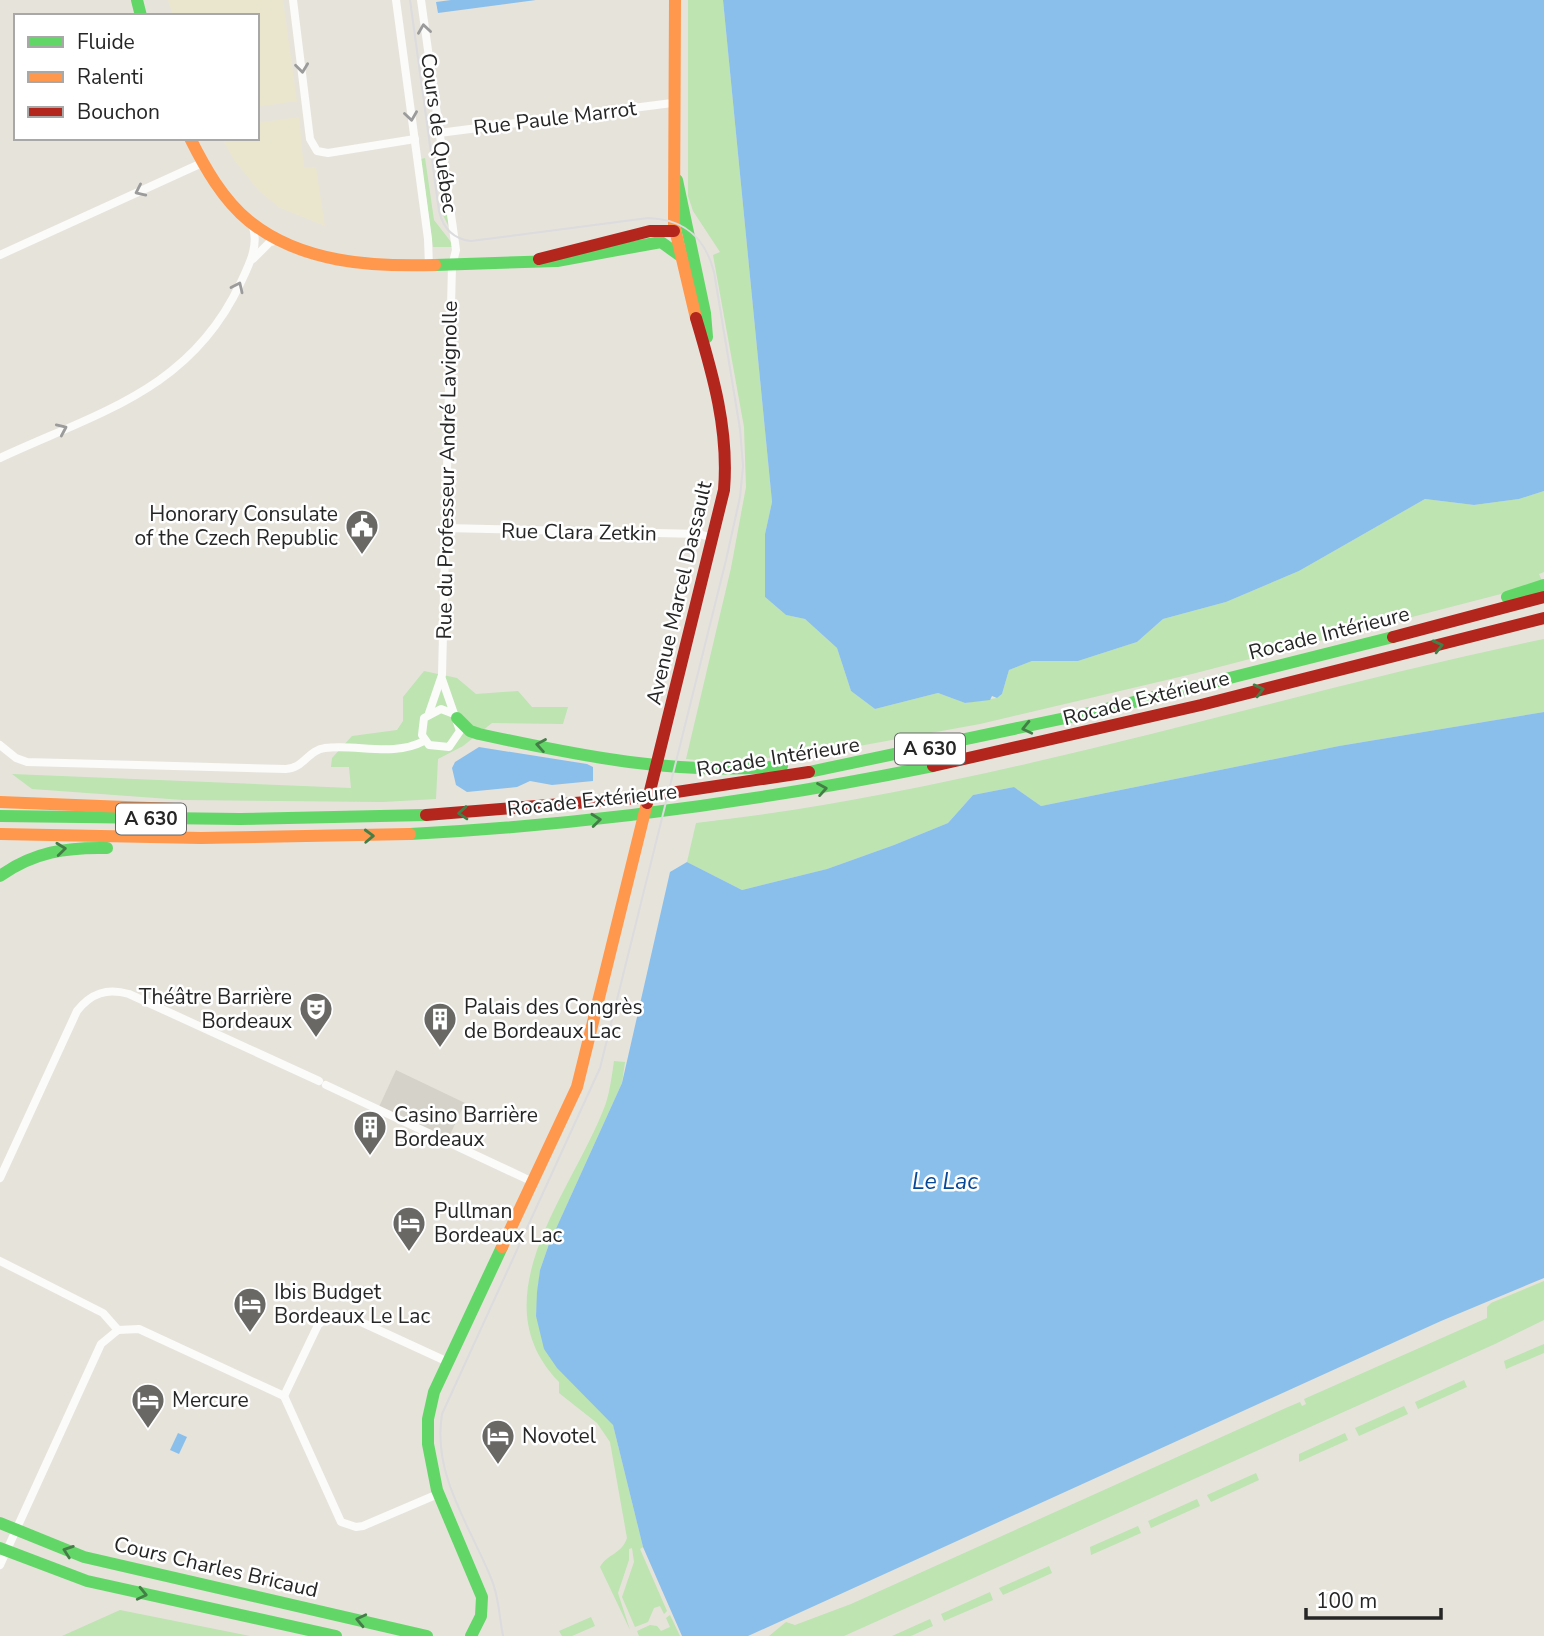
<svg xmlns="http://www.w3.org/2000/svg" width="1544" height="1636" font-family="'Nunito Sans',sans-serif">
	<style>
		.education { fill: #eae6ce }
		.green { fill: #bde4b1 }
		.plaza { fill: #d4d2c9 }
		.water { fill: #8abfec }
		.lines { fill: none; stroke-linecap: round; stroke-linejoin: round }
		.street { stroke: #fbfbfa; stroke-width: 8 }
		.fast { stroke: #63d668; stroke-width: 12 }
		.slow { stroke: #ff974d; stroke-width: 12 }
		.jam { stroke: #b3261e; stroke-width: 12 }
		.tram { stroke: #dcdbdd; stroke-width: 2 }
		.oneway { stroke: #9b9b9b }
		.oneway2 { stroke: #447e47 }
		.labels { text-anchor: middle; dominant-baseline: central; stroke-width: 5; stroke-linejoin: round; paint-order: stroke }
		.shield { fill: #fff; stroke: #676767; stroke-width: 2 }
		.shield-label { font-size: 19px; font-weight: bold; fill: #262626 }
		.street-label { font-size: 21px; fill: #262626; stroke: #fff }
		.poi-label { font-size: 21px; fill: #262626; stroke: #fff; text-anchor: start }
		.water-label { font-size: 23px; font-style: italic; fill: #074999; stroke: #fff }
	</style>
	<rect width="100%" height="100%" fill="#e6e3db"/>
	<!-- education -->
	<g class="education">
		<polygon points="168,0 283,0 297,101 257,107 257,16 173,16"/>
		<polygon points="299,117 304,168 316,167 325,226 280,208 259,191 234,160 222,138 257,138 257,123"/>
	</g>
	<!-- green -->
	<g class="green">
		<polygon points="688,0 723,0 772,502 765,534 765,597 786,615 805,619 837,648 851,691 875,709 938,693 965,703 997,698 1002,694 1009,670 1032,661 1078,661 1137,642 1163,619 1226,602 1299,571 1425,499 1474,505 1519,499 1544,491 1544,572 1539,574 1543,583 1192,674 980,724 859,746 730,763 686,759 731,568 746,487 744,427 713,255 720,252 693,211 688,196"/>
		<polygon points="435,157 439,157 449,227 443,215"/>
		<polygon points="425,158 434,220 451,242 452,247 433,247 421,159"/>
		<path d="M1544 639V712L1339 746 1041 806 1014 787 973 795 948 823 894 845 827 869 742 890 687 862 696 823C983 791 1262 698 1544 639Z"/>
		<polygon points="424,671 457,678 476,694 518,691 532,707 568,707 563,724 492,723 463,746 438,759 436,799 383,802 183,800 32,789 12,774 351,788 349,767 331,767 332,758 352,736 397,730 403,721 403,697"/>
		<path d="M614 1061 625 1062 622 1083 549 1244 540 1270 536 1316 613 1425 643 1547 640 1549 667 1611 664 1614 660 1606 654 1608 648 1622 635 1627 622 1597 634 1562 632 1548 629 1549V1560L618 1593 630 1630 600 1567C607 1554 622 1554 627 1538L610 1442 597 1423 559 1393V1382C476 1297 575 1189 606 1103 610 1090 612 1075 614 1061Z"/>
		<polygon points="1544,1281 1544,1320 1495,1344 844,1636 769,1636 786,1622 795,1625 851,1604 1288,1407 1300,1402 1302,1406 1306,1404 1304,1399 1487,1318 1487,1307 1491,1303"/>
		<polygon points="1544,1344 1544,1353 1506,1369 1504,1361"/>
		<polygon points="1464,1380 1467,1387 1418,1409 1415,1402"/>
		<polygon points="1404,1406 1408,1414 1359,1436 1355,1428"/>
		<polygon points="1345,1433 1348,1440 1299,1462 1299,1454"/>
		<polygon points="1256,1473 1259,1480 1211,1502 1207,1495"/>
		<polygon points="1197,1499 1200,1506 1151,1528 1148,1521"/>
		<polygon points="1138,1526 1141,1533 1091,1555 1090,1547"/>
		<polygon points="1049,1566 1052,1573 1003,1595 999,1588"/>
		<polygon points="990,1592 993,1600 944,1621 941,1614"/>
		<polygon points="120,1610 250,1636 62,1636"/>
		<polygon points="670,1615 680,1636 639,1636 637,1631 650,1625 657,1626 661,1631 670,1627 666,1618"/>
		<polygon points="591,1617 595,1626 572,1636 562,1636 559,1631"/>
		<polygon points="930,1619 933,1626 911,1636 892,1636"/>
	</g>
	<!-- plaza -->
	<polygon class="plaza" points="396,1070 465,1103 447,1141 378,1109"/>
	<!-- water -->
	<g class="water">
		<polygon points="451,0 536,0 438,13 436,2"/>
		<polygon points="723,0 1544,0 1544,491 1519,499 1474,505 1425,499 1299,571 1226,602 1163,619 1137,642 1078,661 1032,661 1009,670 1002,694 997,698 992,696 990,700 965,703 938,693 875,709 851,691 837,648 805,619 786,615 765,597 765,534 772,502"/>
		<polygon points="1544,712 1544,1278 1441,1321 748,1636 682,1636 643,1547 613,1425 557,1368 544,1349 536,1316 537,1292 540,1270 549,1244 622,1083 670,872 687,862 742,890 827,869 894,845 948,823 973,795 1014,787 1041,806 1339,746"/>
		<polygon points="479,747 587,764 593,767 593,781 552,785 530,781 517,787 467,792 456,785 452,768 455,762"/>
		<polygon points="178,1433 187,1437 179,1454 170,1450"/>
	</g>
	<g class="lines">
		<!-- street -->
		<g class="street">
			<polyline points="293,0 310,139 317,151 328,153 415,139"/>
			<polyline points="396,0 428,239 429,266"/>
			<polyline points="421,0 456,250 452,266 442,675 429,713"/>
			<polyline points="439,133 672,103"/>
			<polyline points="0,255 202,163"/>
			<polyline points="253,259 270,242 280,240"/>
			<path d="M0 458C99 412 190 390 240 284 249 265 260 245 252 224"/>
			<polyline points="445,528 699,534 713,538"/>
			<polyline points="442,679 460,731 449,747 429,745 422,735 424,718 441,709 454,714"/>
			<path d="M0 745 16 758 27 762 286 769C304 768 308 750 325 748 357 744 394 757 424 741"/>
			<polyline points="326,1085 533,1182"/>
			<path d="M0 1178 77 1011C91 993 107 988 129 994L319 1081"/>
			<polyline points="0,1261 103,1313 118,1330"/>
			<polyline points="284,1396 341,1522 356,1527 363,1526 438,1494"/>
			<polyline points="0,1565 101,1344 118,1330 139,1329 284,1396 318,1325 331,1314 348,1316 448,1362"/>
		</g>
		<!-- fast -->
		<g class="fast">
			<polyline points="137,0 141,16"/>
			<polyline points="677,180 705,313 707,337"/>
			<polyline points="435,265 557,261 661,242 679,255"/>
			<polyline points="1507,597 1544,585"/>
			<path d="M457 718 470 731 479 734C580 756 678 776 782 766"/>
			<polyline points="809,772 1094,712 1393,637"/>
			<polyline points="0,816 240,819 426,815"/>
			<path d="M410 834C586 825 760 801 933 766"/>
			<path d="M0 876C33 852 67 847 107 848"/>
			<polyline points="0,1523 84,1557 427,1636"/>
			<polyline points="0,1548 87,1581 336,1636"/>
			<polyline points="471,1636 481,1616 482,1597 437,1490 428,1444 428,1419 434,1392 502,1247"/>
		</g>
		<!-- slow -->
		<g class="slow">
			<polyline points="675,0 674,225 696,318"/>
			<path d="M190 138C205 168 223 200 249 221 301 263 372 267 435 265"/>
			<polyline points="0,802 175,809"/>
			<polyline points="0,834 201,838 410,834"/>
			<polyline points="502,1247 577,1087 647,803"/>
		</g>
		<!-- jam -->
		<g class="jam">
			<polyline points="539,259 650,231 674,231"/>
			<polyline points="1393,637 1544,597"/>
			<polyline points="933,766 1201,705 1544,618"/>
			<path d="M647 803 724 490C729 430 713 375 696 318"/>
			<polyline points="426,815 637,798 809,772"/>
		</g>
		<!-- tram -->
		<path class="tram" d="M410 0 439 211C443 228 453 239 471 241L648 218C684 219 705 237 714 272L740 429 743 466 740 497 726 560 600 1068 442 1414C432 1474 469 1524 491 1578 499 1596 499 1616 503 1636"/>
	</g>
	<!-- one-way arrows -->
	<defs><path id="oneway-chevron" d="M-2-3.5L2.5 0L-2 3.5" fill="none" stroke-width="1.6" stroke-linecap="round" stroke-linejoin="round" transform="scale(1.75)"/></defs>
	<g class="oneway">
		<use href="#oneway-chevron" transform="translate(424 29) rotate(-98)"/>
		<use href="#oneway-chevron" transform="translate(302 68) rotate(83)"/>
		<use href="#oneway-chevron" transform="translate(411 116) rotate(82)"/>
		<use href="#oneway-chevron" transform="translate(140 191) rotate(155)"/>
		<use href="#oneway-chevron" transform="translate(238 287) rotate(-65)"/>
		<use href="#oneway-chevron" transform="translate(62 429) rotate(-24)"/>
	</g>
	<g class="oneway2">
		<use href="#oneway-chevron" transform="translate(1438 646) rotate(-14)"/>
		<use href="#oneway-chevron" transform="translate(1259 690) rotate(-14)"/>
		<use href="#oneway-chevron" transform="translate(1027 728) rotate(167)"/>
		<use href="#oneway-chevron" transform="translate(541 745) rotate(-170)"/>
		<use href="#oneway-chevron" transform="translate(822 789) rotate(-10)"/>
		<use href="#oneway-chevron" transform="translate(463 813) rotate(176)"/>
		<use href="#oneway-chevron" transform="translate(596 820) rotate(-6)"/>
		<use href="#oneway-chevron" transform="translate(369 836) rotate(-2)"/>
		<use href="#oneway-chevron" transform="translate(61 849) rotate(-6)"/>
		<use href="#oneway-chevron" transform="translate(68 1551) rotate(-161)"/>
		<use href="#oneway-chevron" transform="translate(142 1594) rotate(13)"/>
		<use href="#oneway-chevron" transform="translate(361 1620) rotate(-167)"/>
	</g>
	<!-- icons -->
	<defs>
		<symbol id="civic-pin" viewBox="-11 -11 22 30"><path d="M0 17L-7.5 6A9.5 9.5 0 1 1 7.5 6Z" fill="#696865" stroke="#fff"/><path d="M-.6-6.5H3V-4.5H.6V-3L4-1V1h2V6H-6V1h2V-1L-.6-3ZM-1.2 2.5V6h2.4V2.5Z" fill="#fff"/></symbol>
		<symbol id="theatre-pin" viewBox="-11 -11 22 30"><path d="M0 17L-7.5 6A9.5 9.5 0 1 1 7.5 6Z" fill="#696865" stroke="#fff"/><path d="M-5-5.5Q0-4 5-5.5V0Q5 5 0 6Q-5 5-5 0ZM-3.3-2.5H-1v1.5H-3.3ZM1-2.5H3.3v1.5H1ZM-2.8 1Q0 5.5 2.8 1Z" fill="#fff"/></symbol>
		<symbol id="building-pin" viewBox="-11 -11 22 30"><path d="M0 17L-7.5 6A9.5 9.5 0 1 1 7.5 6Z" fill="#696865" stroke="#fff"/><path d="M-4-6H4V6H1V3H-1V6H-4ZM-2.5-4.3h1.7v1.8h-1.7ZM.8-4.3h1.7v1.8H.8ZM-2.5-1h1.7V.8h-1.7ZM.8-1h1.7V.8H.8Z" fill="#fff"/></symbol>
		<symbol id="hotel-pin" viewBox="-11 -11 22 30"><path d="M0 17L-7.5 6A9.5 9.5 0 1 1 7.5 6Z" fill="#696865" stroke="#fff"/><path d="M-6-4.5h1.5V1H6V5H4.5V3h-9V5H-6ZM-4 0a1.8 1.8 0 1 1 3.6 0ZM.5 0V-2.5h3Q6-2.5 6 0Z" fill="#fff"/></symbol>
	</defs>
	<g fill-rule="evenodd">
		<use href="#civic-pin" x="343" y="507" width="38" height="52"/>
		<use href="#theatre-pin" x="297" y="990" width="38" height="52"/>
		<use href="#building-pin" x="421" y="1000" width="38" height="52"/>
		<use href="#building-pin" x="351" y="1108" width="38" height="52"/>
		<use href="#hotel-pin" x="390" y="1204" width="38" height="52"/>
		<use href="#hotel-pin" x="231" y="1285" width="38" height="52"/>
		<use href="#hotel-pin" x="129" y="1381" width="38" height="52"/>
		<use href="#hotel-pin" x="479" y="1417" width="38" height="52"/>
	</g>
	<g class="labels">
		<!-- shield labels -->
		<g class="shield">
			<rect x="895" y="733.5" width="70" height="31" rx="5"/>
			<rect x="116" y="803.5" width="70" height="31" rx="5"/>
		</g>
		<g class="shield-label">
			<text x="930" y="749">A 630</text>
			<text x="151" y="819">A 630</text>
		</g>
		<!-- street labels -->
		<g class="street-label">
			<text transform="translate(555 118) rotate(-7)">Rue Paule Marrot</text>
			<text transform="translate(439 133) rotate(82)">Cours de Québec</text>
			<text transform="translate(447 470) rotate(-89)">Rue du Professeur André Lavignolle</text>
			<text transform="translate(579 532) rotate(1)">Rue Clara Zetkin</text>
			<text transform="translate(679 593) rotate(-77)">Avenue Marcel Dassault</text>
			<text transform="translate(1329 633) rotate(-14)">Rocade Intérieure</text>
			<text transform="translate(1146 698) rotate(-14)">Rocade Extérieure</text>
			<text transform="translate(778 757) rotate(-9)">Rocade Intérieure</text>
			<text transform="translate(592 800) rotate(-6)">Rocade Extérieure</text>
			<text transform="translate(216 1567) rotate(13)">Cours Charles Bricaud</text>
		</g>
		<!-- poi labels -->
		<g class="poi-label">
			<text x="338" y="514" text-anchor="end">Honorary Consulate<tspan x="338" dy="24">of the Czech Republic</tspan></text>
			<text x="292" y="997" text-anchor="end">Théâtre Barrière<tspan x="292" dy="24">Bordeaux</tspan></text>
			<text x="464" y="1007">Palais des Congrès<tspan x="464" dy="24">de Bordeaux Lac</tspan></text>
			<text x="394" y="1115">Casino Barrière<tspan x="394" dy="24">Bordeaux</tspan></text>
			<text x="434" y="1211">Pullman<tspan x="434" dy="24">Bordeaux Lac</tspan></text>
			<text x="274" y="1292">Ibis Budget<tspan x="274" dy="24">Bordeaux Le Lac</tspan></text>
			<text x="172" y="1400">Mercure</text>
			<text x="522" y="1436">Novotel</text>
		</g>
		<!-- water labels -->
		<g class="water-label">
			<text x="945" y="1181">Le Lac</text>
		</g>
	</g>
	<!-- legend -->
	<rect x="14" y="14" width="245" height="126" fill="#ffffff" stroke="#a8a8a8" stroke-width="2"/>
	<rect x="28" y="37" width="35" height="10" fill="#63d668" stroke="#a8a8a8" stroke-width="2"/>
	<text x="77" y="49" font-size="21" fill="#262626">Fluide</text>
	<rect x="28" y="72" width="35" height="10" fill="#ff974d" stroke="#a8a8a8" stroke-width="2"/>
	<text x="77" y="84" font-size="21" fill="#262626">Ralenti</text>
	<rect x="28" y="107" width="35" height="10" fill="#b3261e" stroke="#a8a8a8" stroke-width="2"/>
	<text x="77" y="119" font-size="21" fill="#262626">Bouchon</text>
	<!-- scale -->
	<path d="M1306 1608v10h135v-10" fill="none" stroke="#262626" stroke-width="3.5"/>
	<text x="1316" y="1608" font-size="21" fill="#262626" stroke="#ffffff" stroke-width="5" paint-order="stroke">100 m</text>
</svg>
